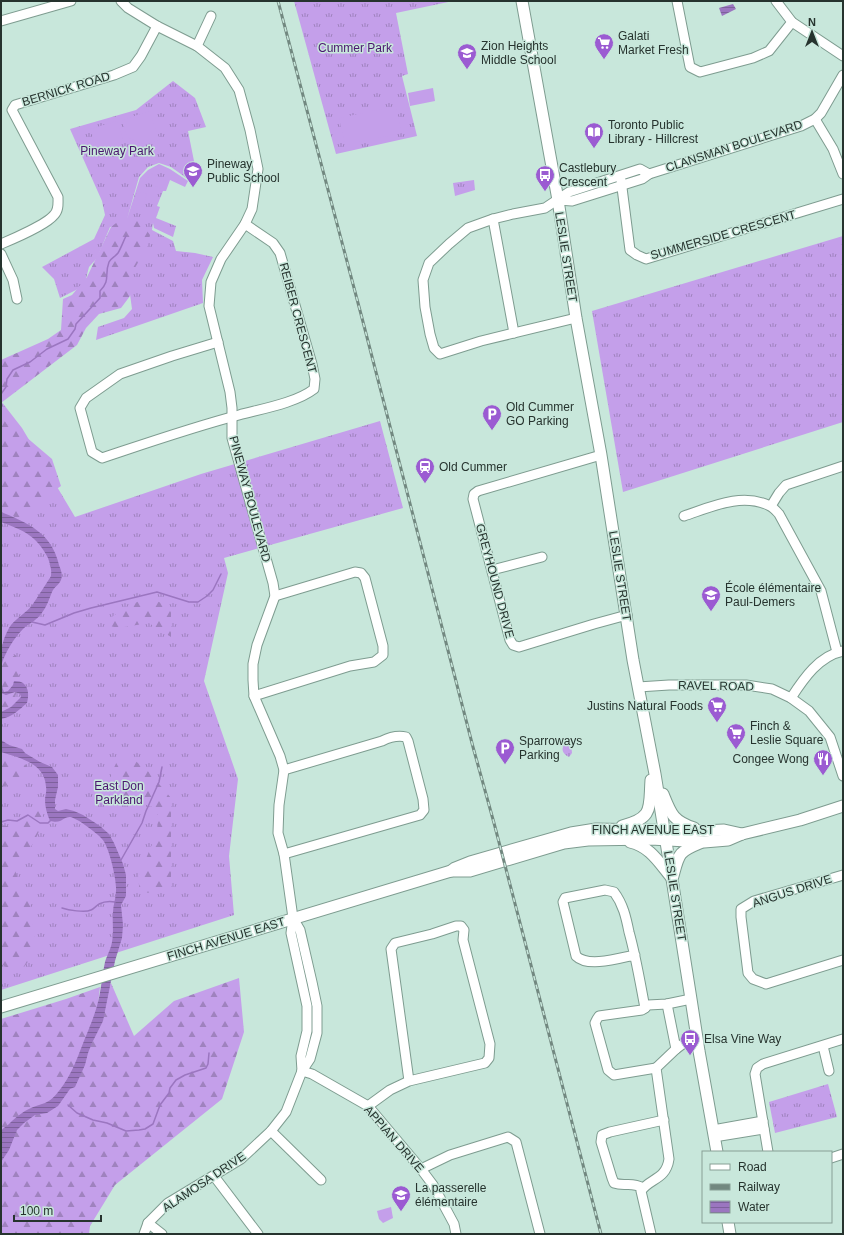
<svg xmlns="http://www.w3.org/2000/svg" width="844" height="1235" font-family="Arial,sans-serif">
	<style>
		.grass { fill: url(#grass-tufts) }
		.forest { fill: url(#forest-firs) }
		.pitch { fill: #c49fea }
		.water { fill: url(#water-rules) }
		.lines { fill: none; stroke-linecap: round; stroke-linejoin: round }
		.stream { stroke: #9b76c0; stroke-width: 1.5 }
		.minor-casing { stroke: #7e9c90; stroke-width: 11 }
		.major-casing { stroke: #7e9c90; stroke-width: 13 }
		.minor { stroke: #fff; stroke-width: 9 }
		.major { stroke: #fff; stroke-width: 11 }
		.rail-casing { stroke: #728880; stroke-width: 3 }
		.rail { stroke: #c8e7db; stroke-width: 1.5; stroke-dasharray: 4.5; stroke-linecap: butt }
		.labels { text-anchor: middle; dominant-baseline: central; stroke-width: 3; stroke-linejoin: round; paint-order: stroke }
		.poi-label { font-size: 12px; fill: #26332e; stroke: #c8e7db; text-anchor: start }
		.park-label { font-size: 12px; fill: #4a166f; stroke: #c8e7db }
		.street-label { font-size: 12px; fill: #26332e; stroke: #c8e7db }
	</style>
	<defs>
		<pattern id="grass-tufts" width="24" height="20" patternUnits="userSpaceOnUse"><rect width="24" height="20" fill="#c49fea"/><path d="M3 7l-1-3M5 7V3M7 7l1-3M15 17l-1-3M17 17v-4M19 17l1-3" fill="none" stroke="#9f82be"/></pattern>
		<pattern id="forest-firs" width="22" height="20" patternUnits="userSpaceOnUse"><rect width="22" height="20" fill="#c49fea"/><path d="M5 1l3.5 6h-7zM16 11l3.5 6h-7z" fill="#9f82be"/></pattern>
		<pattern id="water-rules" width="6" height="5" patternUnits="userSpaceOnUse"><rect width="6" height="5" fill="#9b76c0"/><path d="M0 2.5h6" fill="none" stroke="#7e619c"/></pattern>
	</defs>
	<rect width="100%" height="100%" fill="#c8e7db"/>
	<!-- grass -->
	<g class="grass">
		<polygon points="294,1 453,1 396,13 408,74 402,76 417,136 336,154"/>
		<polygon points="173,81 195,98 206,127 188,131 198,181 188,179 171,167 159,163 148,167 139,177 127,219 140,178 148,170 159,164 170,169 188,181 185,187 170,180 166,191 163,191 157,206 160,207 156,218 176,226 173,237 154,228 153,223 152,230 173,241 176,251 195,253 213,257 202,280 203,303 96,340 98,327 124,318 132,309 126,265 124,225 110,227 97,258 89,267 84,286 60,298 54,279 42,267 94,239 105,215 102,201 70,129 136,110"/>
		<polygon points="474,180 475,190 455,196 453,183"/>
		<polygon points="843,236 843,422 623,492 592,311"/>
		<polygon points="1,401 22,428 75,517 201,474 380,421 403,508 224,558 228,573 204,681 238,779 229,856 234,915 1,990"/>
		<path d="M566 742H568L571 743 572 753 569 757C561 753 561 748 566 742Z"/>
		<polygon points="828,1084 837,1117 775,1133 769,1102"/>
	</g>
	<!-- forest -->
	<g class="forest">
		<polygon points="120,220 139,220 150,235 148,245 132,273 130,296 121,308 99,314 86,328 77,345 1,403 1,360 48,339 61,330 63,299 72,295 87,277 111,227"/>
		<polygon points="1,416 7,424 12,425 52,459 61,486 37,502 21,520 1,510"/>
		<polygon points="145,598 159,602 171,607 171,637 149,623 118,628 110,626 112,617 123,609"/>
		<polygon points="16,655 20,682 13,703 8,708 1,708 1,665 9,658"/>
		<polygon points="1,749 27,766 25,778 19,784 4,786 1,788"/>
		<polygon points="119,757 133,759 148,771 171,798 171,888 164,892 140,893 138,877 157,833 158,812 156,808 137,802 119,803 110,801 109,786 112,772"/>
		<path d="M43 810C44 833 27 852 15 870L19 882 30 901 33 925 36 951 24 967 13 971 1 964V825L13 827C21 818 30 812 43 810Z"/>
		<polygon points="239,978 244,1032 222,1099 115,1185 90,1226 89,1234 1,1234 1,1019 66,999 100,987 98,1004 111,983 134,1036 174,1001"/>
	</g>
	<!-- pitch -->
	<g class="pitch">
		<polygon points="393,1 415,1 395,7"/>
		<polygon points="433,88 435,101 410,106 408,93"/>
		<polygon points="396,106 402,133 345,145 339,118"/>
		<polygon points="149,111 160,140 145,145 127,137 122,120"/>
		<polygon points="117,121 123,138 117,151 101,157 90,129"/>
		<polygon points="150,173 166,180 162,189 146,182"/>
		<polygon points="137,191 147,194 143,207 133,204"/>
		<polygon points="391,1207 393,1218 383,1223 379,1219 377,1211"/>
	</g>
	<!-- water -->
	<g class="water">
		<polygon points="733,4 736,9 722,16 719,8"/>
		<path d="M1 512C28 523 52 533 59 565 61 570 63 575 61 580 59 585 54 587 52 592 49 599 47 607 41 614 36 621 28 624 23 629 13 639 5 653 1 666 1 650 1 643 9 628 15 618 26 614 33 604 35 601 50 578 51 576 52 570 50 564 48 558 37 536 23 530 1 522Z"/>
		<path d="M14 681C28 680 30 693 27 703 19 710 12 717 1 719V712L11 707 21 697 20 694 15 692 6 695 1 693V684L4 692 8 691 13 685Z"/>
		<path d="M1 740 9 745 22 749 25 753 40 762 52 767 58 775V787L55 800V809L58 811 66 809 74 811 83 815 100 826 109 834 114 843 123 864 126 875V896L121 905 123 925 122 938 115 961 103 1021 92 1043 88 1053 85 1065 75 1087 70 1089 58 1106 47 1113 35 1115 24 1123 17 1130 9 1150 1 1162V1132C2 1128 6 1127 9 1124 18 1115 25 1110 36 1106 39 1105 42 1104 45 1103 53 1100 59 1091 64 1084 72 1072 77 1059 82 1046 87 1033 93 1020 97 1006 101 992 102 976 105 962 107 955 111 949 112 942 114 931 112 922 113 912 113 905 116 898 116 891 117 881 109 846 102 839 97 833 77 818 70 817 62 817 63 824 50 821 47 814 45 807 45 800 45 796 47 791 46 787 45 763 20 758 1 752Z"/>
	</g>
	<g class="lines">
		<!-- stream -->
		<g class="stream">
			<path d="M1 394 6 387 7 379 13 370 30 362 47 349 68 339 75 329 76 324 100 298V291C111 280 104 275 109 262 111 258 115 257 118 253 121 248 123 242 126 236"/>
			<polyline points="32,622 45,625 74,613 91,608 157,592 189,602 198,602 207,596 213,590 221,574"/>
			<polyline points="1,822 8,820 17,821 28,815 40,823 48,823 51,820"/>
			<polyline points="121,860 142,823 146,811 159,782 162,767"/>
			<path d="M62 908C68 910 85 913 91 910 94 909 96 906 99 904 103 902 110 901 115 902"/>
			<polyline points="68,1105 77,1113 93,1120 107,1123 126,1131 139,1130 145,1129 153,1124 160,1105 169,1093 170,1088 176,1080 185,1075 206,1068 208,1064 209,1053"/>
		</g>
		<defs>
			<g id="minor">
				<polyline points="121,1 128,8 157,26 197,46 225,68 239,90 250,130 258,169 252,209 245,224 221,259 211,282 209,306 230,392 232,408 232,438 273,583 275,596 257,645 253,664 253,680 254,696 280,756 284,770 279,805 278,833 284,854 293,918 291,933 307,1006 307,1031 301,1056 302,1071"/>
				<polyline points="677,1 690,67 700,72 753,58 769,51 792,22"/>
				<polyline points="776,1 792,22 843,56"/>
				<polyline points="1,21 71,1"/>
				<polyline points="197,46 211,16"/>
				<polyline points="815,119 833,149 843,174"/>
				<polyline points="621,180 630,250 637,255 646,259 843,199"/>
				<polyline points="558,200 572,201 642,179 649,174 801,126 815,119 821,113 843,75"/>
				<polyline points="493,219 514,333"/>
				<path d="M1 244C13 239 47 224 54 215 59 210 58 203 58 197L12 110 15 105 114 75 133 67 141 56 157 26"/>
				<polyline points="1,254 13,280 17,299"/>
				<polyline points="576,318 481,341 440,354 434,348 430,334 425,307 423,280 429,263 449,244 468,228 493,219 513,214 545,208 569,192 640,169 649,174"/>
				<path d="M218 342 172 356 120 374 86 398 80 408 92 452 102 458C147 443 193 427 239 415 261 409 296 403 314 389L315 379 312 364 280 253 273 243 245 224"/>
				<polyline points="601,455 478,491 474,494 473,499 510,640 513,645 519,647 594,624 627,615"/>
				<polyline points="771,506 779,493 786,485 843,466"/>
				<path d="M684 516C711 507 742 492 770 506 774 508 777 512 779 514L821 591 837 652"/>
				<polyline points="492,570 542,557"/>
				<polyline points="638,687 669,685 746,685 772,689 791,698 809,711 830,737 843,776"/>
				<polyline points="254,696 350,666 374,662 383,655 383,646 365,578 361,573 355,572 275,596"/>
				<path d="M791 698C804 678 819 656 843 651"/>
				<path d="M284 770 382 741C390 737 397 735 406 737L408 741 423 799 424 810 420 815 284 854"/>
				<polyline points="843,875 754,901 741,909 741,917 748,973 753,979 766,984 843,960"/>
				<path d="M635 955C620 958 588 968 576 956L563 902 565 898 605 890 614 892C623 904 626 917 629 932 636 957 640 982 645 1008L648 1005 667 1004 691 999"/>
				<polyline points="667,1004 676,1049"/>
				<polyline points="645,1008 642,1010 599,1016 597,1019 595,1023 608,1070 614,1075 656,1068"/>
				<polyline points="823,1046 829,1071"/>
				<polyline points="302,1071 312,1074 368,1106 421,1169 433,1185 454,1224 456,1234"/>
				<polyline points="368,1106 390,1090 409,1081 485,1063 489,1058 490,1044 463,940 464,930 461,926 456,926 432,934 395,943 391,949 409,1081"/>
				<polyline points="713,1130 763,1121"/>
				<polyline points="271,1131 321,1180"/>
				<polyline points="714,1137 764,1129"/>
				<polyline points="768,1152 755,1074 757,1068 763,1064 843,1039"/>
				<polyline points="831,1158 843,1154"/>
				<polyline points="421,1169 450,1155 508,1137 516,1142 540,1234"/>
				<polyline points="214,1176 258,1234"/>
				<path d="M643 1188C631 1181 625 1187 614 1183L612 1178 601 1142 602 1135 610 1132 664 1120"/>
				<polyline points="148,1223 162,1234"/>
				<polyline points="144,1234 148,1223 168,1203 241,1159 271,1131 286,1112 302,1071 310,1059 317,1033 317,1006 312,982 300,930 293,918"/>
				<path d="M651 1234 641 1191C650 1178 666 1180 669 1159L656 1068 676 1049 696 1034"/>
			</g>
			<g id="major">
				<polyline points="522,1 558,200 576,318 601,455 633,660 655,774 672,879 691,999 699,1051 717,1152"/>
				<path d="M663 794C671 814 673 821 694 828"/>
				<path d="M622 826C654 818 649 808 651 780"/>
				<path d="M630 842C650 846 660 864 672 878"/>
				<polyline points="451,871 470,871 564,843 588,840 651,839 704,842 728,840 742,834 800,820 843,806"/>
				<path d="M673 876C679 854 678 852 700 843"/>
				<polyline points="1,1007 451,871 455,868 470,862 571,833 596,829 702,831 724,830 742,834"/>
				<polyline points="728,1222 730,1234"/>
			</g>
		</defs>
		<!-- minor casing -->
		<use href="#minor" class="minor-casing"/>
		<!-- major casing -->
		<use href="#major" class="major-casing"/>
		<!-- minor -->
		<use href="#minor" class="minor"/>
		<!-- major -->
		<use href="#major" class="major"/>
		<defs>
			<polyline id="rail" points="278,1 362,318 473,747 494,823 601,1234"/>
		</defs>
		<!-- rail casing -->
		<use href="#rail" class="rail-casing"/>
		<!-- rail -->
		<use href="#rail" class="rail"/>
	</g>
	<!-- icons -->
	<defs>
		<symbol id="supermarket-pin" viewBox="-11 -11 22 30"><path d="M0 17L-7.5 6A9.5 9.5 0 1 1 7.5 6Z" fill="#9b5bd2" stroke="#c8e7db"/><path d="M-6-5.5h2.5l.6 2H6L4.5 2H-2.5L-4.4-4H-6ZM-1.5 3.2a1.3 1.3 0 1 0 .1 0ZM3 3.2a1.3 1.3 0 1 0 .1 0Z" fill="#fff"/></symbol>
		<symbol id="school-pin" viewBox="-11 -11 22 30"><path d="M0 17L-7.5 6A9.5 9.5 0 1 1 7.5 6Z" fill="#9b5bd2" stroke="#c8e7db"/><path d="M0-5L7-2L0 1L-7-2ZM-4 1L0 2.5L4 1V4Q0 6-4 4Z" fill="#fff"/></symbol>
		<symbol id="library-pin" viewBox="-11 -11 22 30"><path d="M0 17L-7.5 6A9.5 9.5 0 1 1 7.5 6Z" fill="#9b5bd2" stroke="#c8e7db"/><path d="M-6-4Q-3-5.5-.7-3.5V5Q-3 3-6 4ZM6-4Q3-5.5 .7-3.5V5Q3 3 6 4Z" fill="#fff"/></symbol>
		<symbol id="bus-pin" viewBox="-11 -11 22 30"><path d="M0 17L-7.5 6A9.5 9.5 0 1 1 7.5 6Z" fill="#9b5bd2" stroke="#c8e7db"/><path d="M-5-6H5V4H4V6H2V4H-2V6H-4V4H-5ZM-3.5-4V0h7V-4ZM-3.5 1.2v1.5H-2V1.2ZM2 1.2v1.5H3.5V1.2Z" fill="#fff"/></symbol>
		<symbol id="parking-pin" viewBox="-11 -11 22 30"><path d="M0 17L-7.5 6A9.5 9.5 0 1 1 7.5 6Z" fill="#9b5bd2" stroke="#c8e7db"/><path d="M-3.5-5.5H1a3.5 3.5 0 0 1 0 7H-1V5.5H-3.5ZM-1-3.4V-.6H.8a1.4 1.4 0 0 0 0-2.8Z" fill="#fff"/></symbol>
		<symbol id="station-pin" viewBox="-11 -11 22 30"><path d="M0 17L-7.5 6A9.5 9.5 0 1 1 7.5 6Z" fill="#9b5bd2" stroke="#c8e7db"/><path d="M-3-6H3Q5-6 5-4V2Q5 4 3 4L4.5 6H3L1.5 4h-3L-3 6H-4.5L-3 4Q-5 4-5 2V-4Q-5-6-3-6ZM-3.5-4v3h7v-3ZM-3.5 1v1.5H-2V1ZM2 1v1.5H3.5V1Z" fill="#fff"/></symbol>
		<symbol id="restaurant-pin" viewBox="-11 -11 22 30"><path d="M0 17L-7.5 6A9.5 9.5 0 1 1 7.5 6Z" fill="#9b5bd2" stroke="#c8e7db"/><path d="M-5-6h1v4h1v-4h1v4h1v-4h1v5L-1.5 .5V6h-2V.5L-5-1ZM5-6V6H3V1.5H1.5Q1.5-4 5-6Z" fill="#fff"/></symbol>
	</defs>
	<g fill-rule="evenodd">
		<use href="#supermarket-pin" x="593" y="32" width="22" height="30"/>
		<use href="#school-pin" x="456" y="42" width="22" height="30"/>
		<use href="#library-pin" x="583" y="121" width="22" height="30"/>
		<use href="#school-pin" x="182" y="160" width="22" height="30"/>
		<use href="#bus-pin" x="534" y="164" width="22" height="30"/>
		<use href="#parking-pin" x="481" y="403" width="22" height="30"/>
		<use href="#station-pin" x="414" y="456" width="22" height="30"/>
		<use href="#school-pin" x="700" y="584" width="22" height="30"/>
		<use href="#supermarket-pin" x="706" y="695" width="22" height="30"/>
		<use href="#supermarket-pin" x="725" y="722" width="22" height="30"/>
		<use href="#parking-pin" x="494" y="737" width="22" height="30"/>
		<use href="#restaurant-pin" x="812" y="748" width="22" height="30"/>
		<use href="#bus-pin" x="679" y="1028" width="22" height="30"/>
		<use href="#school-pin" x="390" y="1184" width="22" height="30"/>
	</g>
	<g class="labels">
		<!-- poi labels -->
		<g class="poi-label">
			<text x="618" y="36">Galati<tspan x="618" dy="14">Market Fresh</tspan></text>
			<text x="481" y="46">Zion Heights<tspan x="481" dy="14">Middle School</tspan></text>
			<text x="608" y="125">Toronto Public<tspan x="608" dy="14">Library - Hillcrest</tspan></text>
			<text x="207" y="164">Pineway<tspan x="207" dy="14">Public School</tspan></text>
			<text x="559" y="168">Castlebury<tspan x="559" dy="14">Crescent</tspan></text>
			<text x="506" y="407">Old Cummer<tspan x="506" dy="14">GO Parking</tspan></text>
			<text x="439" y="467">Old Cummer</text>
			<text x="725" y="588">École élémentaire<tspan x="725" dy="14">Paul-Demers</tspan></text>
			<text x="703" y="706" text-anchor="end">Justins Natural Foods</text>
			<text x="750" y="726">Finch &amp;<tspan x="750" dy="14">Leslie Square</tspan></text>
			<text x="519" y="741">Sparroways<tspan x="519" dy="14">Parking</tspan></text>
			<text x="809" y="759" text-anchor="end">Congee Wong</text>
			<text x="704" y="1039">Elsa Vine Way</text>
			<text x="415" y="1188">La passerelle<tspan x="415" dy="14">élémentaire</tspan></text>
		</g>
		<!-- park labels -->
		<g class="park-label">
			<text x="355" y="48">Cummer Park</text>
			<text x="117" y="151">Pineway Park</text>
			<text x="119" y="786">East Don<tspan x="119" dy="14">Parkland</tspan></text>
		</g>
		<!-- street labels -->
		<g class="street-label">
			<text transform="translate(66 89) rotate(-17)">BERNICK ROAD</text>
			<text transform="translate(734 146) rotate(-18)">CLANSMAN BOULEVARD</text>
			<text transform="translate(723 235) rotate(-16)">SUMMERSIDE CRESCENT</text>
			<text transform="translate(566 257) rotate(81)">LESLIE STREET</text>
			<text transform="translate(298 318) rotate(75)">REIBER CRESCENT</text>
			<text transform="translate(250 499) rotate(75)">PINEWAY BOULEVARD</text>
			<text transform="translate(620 576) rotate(81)">LESLIE STREET</text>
			<text transform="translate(495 581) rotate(75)">GREYHOUND DRIVE</text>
			<text transform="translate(716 686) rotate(1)">RAVEL ROAD</text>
			<text x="653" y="830">FINCH AVENUE EAST</text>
			<text transform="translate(792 891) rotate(-18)">ANGUS DRIVE</text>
			<text transform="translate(675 896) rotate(81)">LESLIE STREET</text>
			<text transform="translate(226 939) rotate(-17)">FINCH AVENUE EAST</text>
			<text transform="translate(394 1139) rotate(49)">APPIAN DRIVE</text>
			<text transform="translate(204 1182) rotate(-34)">ALAMOSA DRIVE</text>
		</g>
	</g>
	<!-- border -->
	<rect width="844" height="1235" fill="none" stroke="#26332e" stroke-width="4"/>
	<!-- legend -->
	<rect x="702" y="1151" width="130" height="72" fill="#c8e7db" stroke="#879f96"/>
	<rect x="710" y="1164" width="20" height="6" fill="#ffffff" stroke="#879f96"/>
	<text x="738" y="1171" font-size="12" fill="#26332e">Road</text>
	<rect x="710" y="1184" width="20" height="6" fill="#728880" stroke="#879f96"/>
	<text x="738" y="1191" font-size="12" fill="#26332e">Railway</text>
	<rect x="710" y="1201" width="20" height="12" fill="url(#water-rules)" stroke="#879f96"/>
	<text x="738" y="1211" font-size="12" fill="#26332e">Water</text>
	<!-- north arrow -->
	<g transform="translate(812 32)" stroke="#c8e7db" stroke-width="3" paint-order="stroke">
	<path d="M0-3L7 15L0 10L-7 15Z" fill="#26332e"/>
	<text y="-6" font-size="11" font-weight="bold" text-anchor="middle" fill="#26332e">N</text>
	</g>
	<!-- scale -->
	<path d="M14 1215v6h87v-6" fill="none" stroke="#26332e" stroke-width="2"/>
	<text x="20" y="1215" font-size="12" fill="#26332e" stroke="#c8e7db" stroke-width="3" paint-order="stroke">100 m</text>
</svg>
